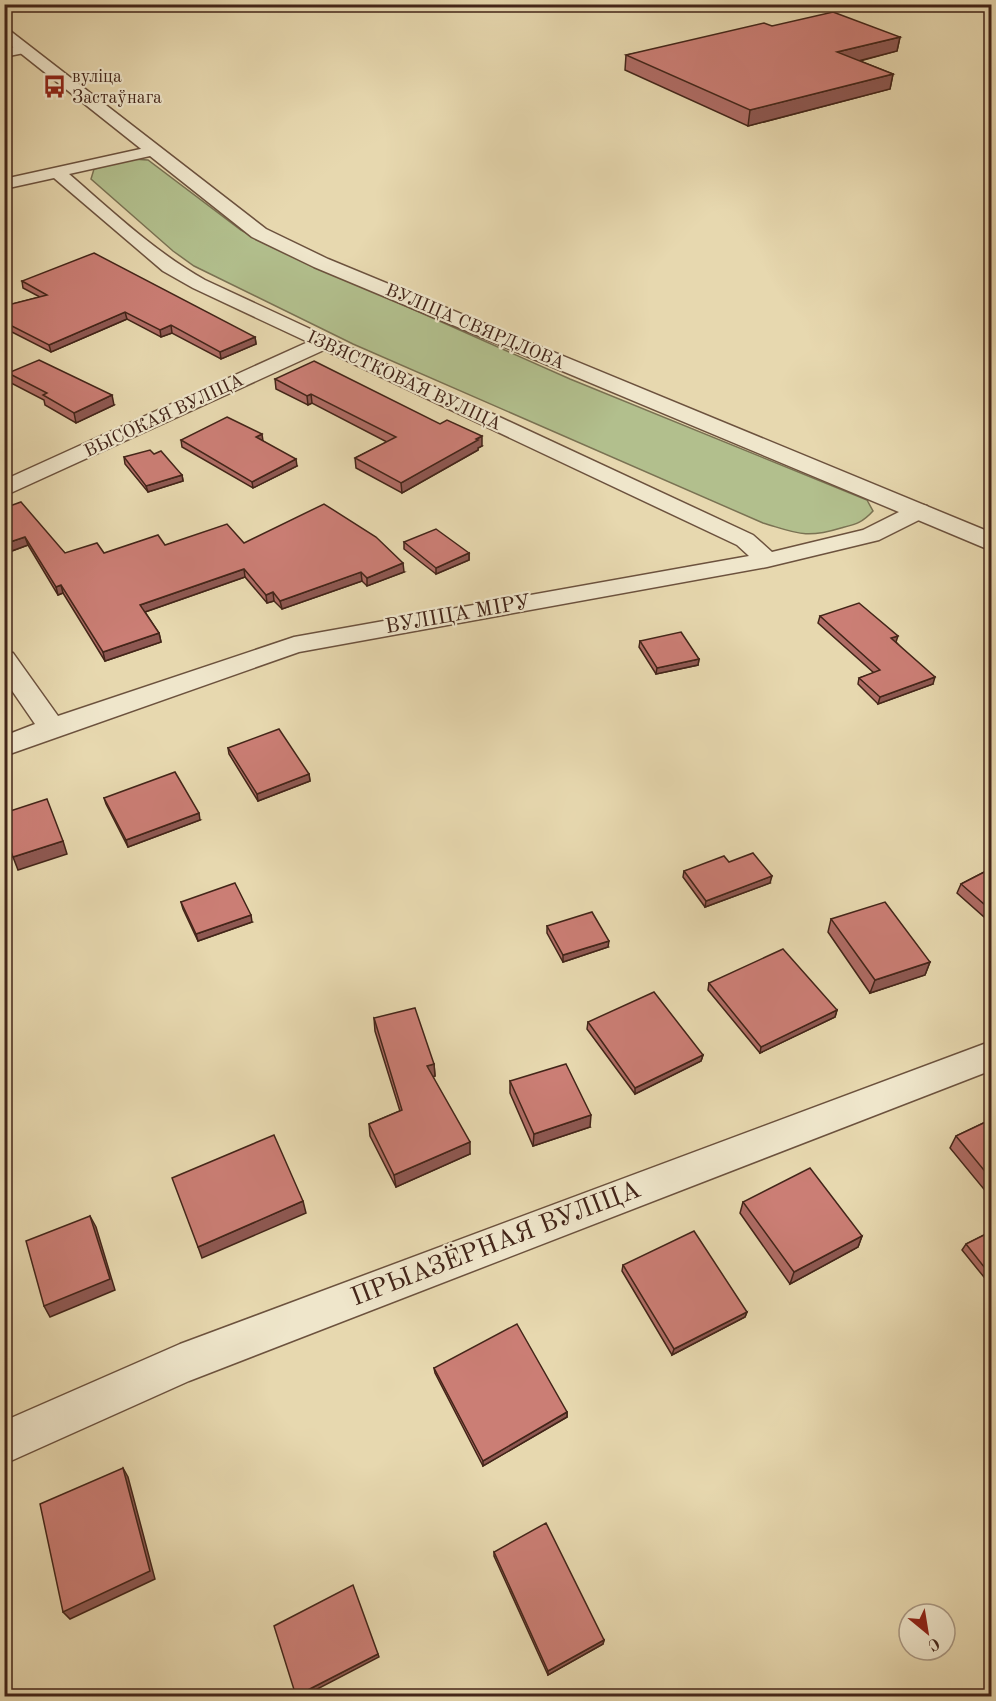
<svg xmlns="http://www.w3.org/2000/svg" width="996" height="1701" font-family="'Old Standard TT',serif">
	<style>
		.green { fill: #b2bf8d; stroke: #7a7253; stroke-width: 1.5 }
		.lines { fill: none; stroke-linecap: round; stroke-linejoin: round }
		.minor-casing { stroke: #6c523e; stroke-width: 3 }
		.tertiary-casing { stroke: #6c523e; stroke-width: 3 }
		.minor { fill: #efe6cb; fill-rule: evenodd }
		.tertiary { fill: #efe6cb; fill-rule: evenodd }
		.wall { fill: #af6c65; stroke: #432519; stroke-width: 1.5 }
		.shaded-wall { fill: #8e5852; stroke: #432519; stroke-width: 1.5 }
		.building { fill: #cb7e75; stroke: #432519; stroke-width: 1.5 }
		.labels { text-anchor: middle; dominant-baseline: central; stroke-width: 4.5; stroke-linejoin: round; paint-order: stroke }
		.far-poi-label { font-size: 18px; fill: #432519; stroke: #efe6cb; text-anchor: start }
		.far-street-label { font-size: 18px; fill: #432519; stroke: #efe6cb }
		.street-label { font-size: 21px; fill: #432519; stroke: #efe6cb }
		.near-street-label { font-size: 26px; fill: #432519; stroke: #efe6cb }
	</style>
	<rect width="100%" height="100%" fill="#e7d8af"/>
	<filter id="stains"><feTurbulence type="fractalNoise" baseFrequency=".00333" numOctaves="4"/><feColorMatrix values="0 0 0 0 .2 0 0 0 0 .09 0 0 0 0 .02 0 0 0 .5 -.17"/></filter>
	<radialGradient id="worn" r=".72"><stop offset=".6" stop-color="#630" stop-opacity="0"/><stop offset="1" stop-color="#630" stop-opacity=".3"/></radialGradient>
	<!-- green -->
	<path class="green" d="M132 159 148 160 241 230 266 244 570 379 867 500 873 511C862 523 856 524 841 528 805 539 797 533 763 523L353 344 194 266 173 251 91 179 94 169Z"/>
	<g class="lines">
		<defs>
			<g id="minor">
				<polygon points="24,45 29,46 31,49 29,52 4,57 4,49"/>
				<path d="M154 146 159 148 162 151 159 154 69 174C113 212 155 252 205 280L753 535 772 552 863 530 911 506 919 504 927 506 930 511 927 516 879 540 767 567 299 652 4 756V736L35 724 4 679V651L13 653 58 716 294 637 749 556 737 545 324 350 4 496V480L308 342 193 288 163 271 54 178 4 189V179Z"/>
				<polygon points="992,1041 992,1070 189,1381 4,1464 4,1421 180,1344"/>
			</g>
			<polygon id="tertiary" points="4,29 9,30 266,229 328,259 992,533 992,551 314,267 252,237 4,40"/>
		</defs>
		<!-- minor casing -->
		<use href="#minor" class="minor-casing"/>
		<!-- tertiary casing -->
		<use href="#tertiary" class="tertiary-casing"/>
		<!-- minor -->
		<use href="#minor" class="minor"/>
		<!-- tertiary -->
		<use href="#tertiary" class="tertiary"/>
	</g>
	<!-- wall -->
	<g class="wall">
		<polygon points="772,26 900,37 897,51 860,61 893,74 890,89 748,126 625,70 626,55"/>
		<polygon points="22,281 255,337 256,344 221,359 172,333 161,337 127,319 51,352 4,328 4,306 40,297 23,288"/>
		<polygon points="8,373 114,405 76,423 45,405 44,400 11,383"/>
		<polygon points="275,379 482,446 478,448 478,450 402,493 356,468 355,458 387,442 312,403 308,405 276,389"/>
		<polygon points="181,440 263,441 297,466 253,488 182,447"/>
		<polygon points="154,454 182,475 183,481 148,492 125,464 124,457"/>
		<polygon points="4,508 65,553 104,553 165,545 244,543 404,572 367,586 362,581 282,609 274,601 267,603 245,577 145,612 159,633 161,642 105,661 63,593 58,595 28,545 9,552 4,546"/>
		<polygon points="404,542 469,553 469,560 436,574 404,549"/>
		<polygon points="820,616 896,642 933,684 878,704 858,684 859,678 874,673 818,623"/>
		<polygon points="640,641 699,659 698,665 656,674 639,647"/>
		<polygon points="228,748 309,774 310,781 258,801 229,754"/>
		<polygon points="104,798 200,820 128,847 106,804"/>
		<polygon points="729,862 770,883 705,907 683,877 684,871"/>
		<polygon points="992,868 992,924 957,893 961,884"/>
		<polygon points="181,902 252,922 198,941 183,909"/>
		<polygon points="831,919 930,962 925,975 870,993 828,932"/>
		<polygon points="547,926 608,947 563,962 547,933"/>
		<polygon points="709,983 837,1010 835,1017 760,1053 708,990"/>
		<polygon points="374,1018 434,1064 435,1076 433,1077 470,1154 396,1187 370,1136 369,1124 400,1111 375,1031"/>
		<polygon points="588,1022 703,1055 701,1061 635,1094 587,1029"/>
		<polygon points="510,1081 590,1127 533,1146 510,1093"/>
		<polygon points="992,1119 992,1199 950,1148 956,1136"/>
		<polygon points="743,1202 862,1236 858,1247 790,1284 740,1213"/>
		<polygon points="992,1231 992,1287 962,1250 966,1244"/>
		<polygon points="623,1265 747,1312 745,1317 672,1355 622,1271"/>
		<polygon points="434,1368 567,1412 567,1417 483,1466 435,1373"/>
		<polygon points="494,1552 604,1640 603,1644 548,1675 494,1556"/>
	</g>
	<!-- shaded-wall -->
	<g class="shaded-wall">
		<polygon points="900,37 897,51 835,67 837,52"/>
		<polygon points="893,74 890,89 748,126 750,110"/>
		<polygon points="125,312 127,319 51,352 49,345"/>
		<polygon points="171,325 172,333 161,337 160,330"/>
		<polygon points="255,337 256,344 221,359 220,352"/>
		<polygon points="311,394 312,403 308,405 307,396"/>
		<polygon points="112,395 114,405 76,423 74,413"/>
		<polygon points="262,434 263,441 257,444 256,437"/>
		<polygon points="482,436 482,446 478,448 478,450 402,493 401,483"/>
		<polygon points="4,439 7,447 4,448"/>
		<polygon points="296,459 297,466 253,488 252,482"/>
		<polygon points="182,475 183,481 148,492 146,486"/>
		<polygon points="25,537 28,545 9,552 7,543"/>
		<polygon points="469,553 469,560 436,574 436,568"/>
		<polygon points="403,563 404,572 367,586 367,578"/>
		<polygon points="244,569 245,577 142,613 140,605"/>
		<polygon points="361,572 362,581 282,609 280,601"/>
		<polygon points="61,585 63,593 58,595 56,587"/>
		<polygon points="273,592 274,601 267,603 266,595"/>
		<polygon points="159,633 161,642 105,661 103,652"/>
		<polygon points="898,636 896,642 889,645 891,638"/>
		<polygon points="699,659 698,665 656,674 657,668"/>
		<polygon points="935,677 933,684 878,704 880,697"/>
		<polygon points="309,774 310,781 258,801 257,794"/>
		<polygon points="199,813 200,820 128,847 126,840"/>
		<polygon points="63,841 67,854 18,870 13,857"/>
		<polygon points="772,876 770,883 705,907 706,901"/>
		<polygon points="251,915 252,922 198,941 196,934"/>
		<polygon points="609,941 608,947 563,962 563,955"/>
		<polygon points="930,962 925,975 870,993 875,980"/>
		<polygon points="837,1010 835,1017 760,1053 761,1047"/>
		<polygon points="703,1055 701,1061 635,1094 635,1088"/>
		<polygon points="434,1064 435,1076 428,1078 427,1066"/>
		<polygon points="591,1115 590,1127 533,1146 534,1134"/>
		<polygon points="470,1142 470,1154 396,1187 394,1175"/>
		<polygon points="303,1201 306,1213 202,1258 198,1247"/>
		<polygon points="90,1216 96,1227 115,1290 50,1317 44,1306"/>
		<polygon points="862,1236 858,1247 790,1284 794,1272"/>
		<polygon points="747,1312 745,1317 672,1355 674,1349"/>
		<polygon points="567,1412 567,1417 483,1466 483,1461"/>
		<polygon points="123,1468 128,1477 155,1579 70,1619 63,1612"/>
		<polygon points="604,1640 603,1644 548,1675 548,1671"/>
		<polygon points="378,1654 379,1657 304,1696 296,1696"/>
	</g>
	<!-- building -->
	<g class="building">
		<polygon points="833,12 900,37 837,52 893,74 750,110 626,55 764,23 772,26"/>
		<polygon points="94,253 255,337 220,352 171,325 160,330 125,312 49,345 4,322 4,306 47,295 22,281"/>
		<polygon points="39,360 112,395 74,413 43,395 47,393 8,373"/>
		<polygon points="314,361 440,424 447,420 482,436 476,439 478,440 401,483 355,458 396,437 311,394 307,396 275,379"/>
		<polygon points="227,417 262,434 256,437 296,459 252,482 181,440"/>
		<polygon points="150,450 154,454 161,451 182,475 146,486 124,457"/>
		<polygon points="21,502 65,553 97,543 104,553 158,535 165,545 227,524 244,543 324,504 376,537 403,563 367,578 361,572 280,601 273,592 266,595 244,569 140,605 159,633 103,652 61,585 56,587 25,537 7,543 4,541 4,508"/>
		<polygon points="436,529 469,553 436,568 404,542"/>
		<polygon points="859,603 898,636 891,638 935,677 880,697 859,678 880,670 820,616"/>
		<polygon points="681,632 699,659 657,668 640,641"/>
		<polygon points="279,729 309,774 257,794 228,748"/>
		<polygon points="175,772 199,813 126,840 104,798"/>
		<polygon points="47,799 63,841 13,857 4,833 4,813"/>
		<polygon points="753,853 772,876 706,901 684,871 724,856 729,862"/>
		<polygon points="992,868 992,911 961,884"/>
		<polygon points="235,883 251,915 196,934 181,902"/>
		<polygon points="885,902 930,962 875,980 831,919"/>
		<polygon points="592,912 609,941 563,955 547,926"/>
		<polygon points="783,949 837,1010 761,1047 709,983"/>
		<polygon points="654,992 703,1055 635,1088 588,1022"/>
		<polygon points="415,1008 434,1064 427,1066 470,1142 394,1175 369,1124 402,1110 374,1018"/>
		<polygon points="566,1064 591,1115 534,1134 510,1081"/>
		<polygon points="992,1119 992,1180 956,1136"/>
		<polygon points="274,1135 303,1201 198,1247 172,1178"/>
		<polygon points="810,1168 862,1236 794,1272 743,1202"/>
		<polygon points="90,1216 110,1279 44,1306 26,1241"/>
		<polygon points="694,1231 747,1312 674,1349 623,1265"/>
		<polygon points="992,1231 992,1277 966,1244"/>
		<polygon points="517,1324 567,1412 483,1461 434,1368"/>
		<polygon points="123,1468 150,1571 63,1612 40,1504"/>
		<polygon points="546,1523 604,1640 548,1671 494,1552"/>
		<polygon points="353,1585 378,1654 296,1696 274,1626"/>
	</g>
	<!-- icons -->
	<defs>
		<symbol id="bus-bare" viewBox="-9 -9 18 18"><path d="M-5-6H5V4H4V6H2V4H-2V6H-4V4H-5ZM-3.5-4V0h7V-4ZM-3.5 1.2v1.5H-2V1.2ZM2 1.2v1.5H3.5V1.2Z" fill="#8f2418" stroke="#efe6cb" stroke-width="2.5" paint-order="stroke"/></symbol>
	</defs>
	<g fill-rule="evenodd">
		<use href="#bus-bare" x="38" y="70" width="33" height="33"/>
	</g>
	<g class="labels">
		<!-- far-poi labels -->
		<g class="far-poi-label">
			<text x="72" y="77">вуліца<tspan x="72" dy="21">Застаўнага</tspan></text>
		</g>
		<!-- far-street labels -->
		<g class="far-street-label">
			<text transform="translate(475 327) rotate(23)">ВУЛІЦА СВЯРДЛОВА</text>
			<text transform="translate(404 381) rotate(25)">ІЗВЯСТКОВАЯ ВУЛІЦА</text>
			<text transform="translate(164 416) rotate(-25)">ВЫСОКАЯ ВУЛІЦА</text>
		</g>
		<!-- street labels -->
		<g class="street-label">
			<text transform="translate(458 615) rotate(-10)">ВУЛІЦА МІРУ</text>
		</g>
		<!-- near-street labels -->
		<g class="near-street-label">
			<text transform="translate(496 1244) rotate(-21)">ПРЫАЗЁРНАЯ ВУЛІЦА</text>
		</g>
	</g>
	<!-- margin -->
	<rect width="996" height="1701" fill="none" stroke="#e7d8af" stroke-width="24"/>
	<rect x="6" y="6" width="984" height="1689" fill="none" stroke="#432519" stroke-width="3"/>
	<rect x="12" y="12" width="972" height="1677" fill="none" stroke="#432519" stroke-width="1.5"/>
	<!-- north arrow -->
	<g transform="translate(927 1632) rotate(150)"><circle r="28" fill="#efe6cb" stroke="#aa9984" stroke-width="1.5"/>
	<path d="M0-4.5L10 22L0 15L-10 22Z" fill="#8f2418"/>
	<text y="-9" font-size="16" font-weight="bold" text-anchor="middle" fill="#432519">С</text>
	</g>
	<rect width="100%" height="100%" filter="url(#stains)"/>
	<rect width="100%" height="100%" fill="url(#worn)"/>
</svg>
